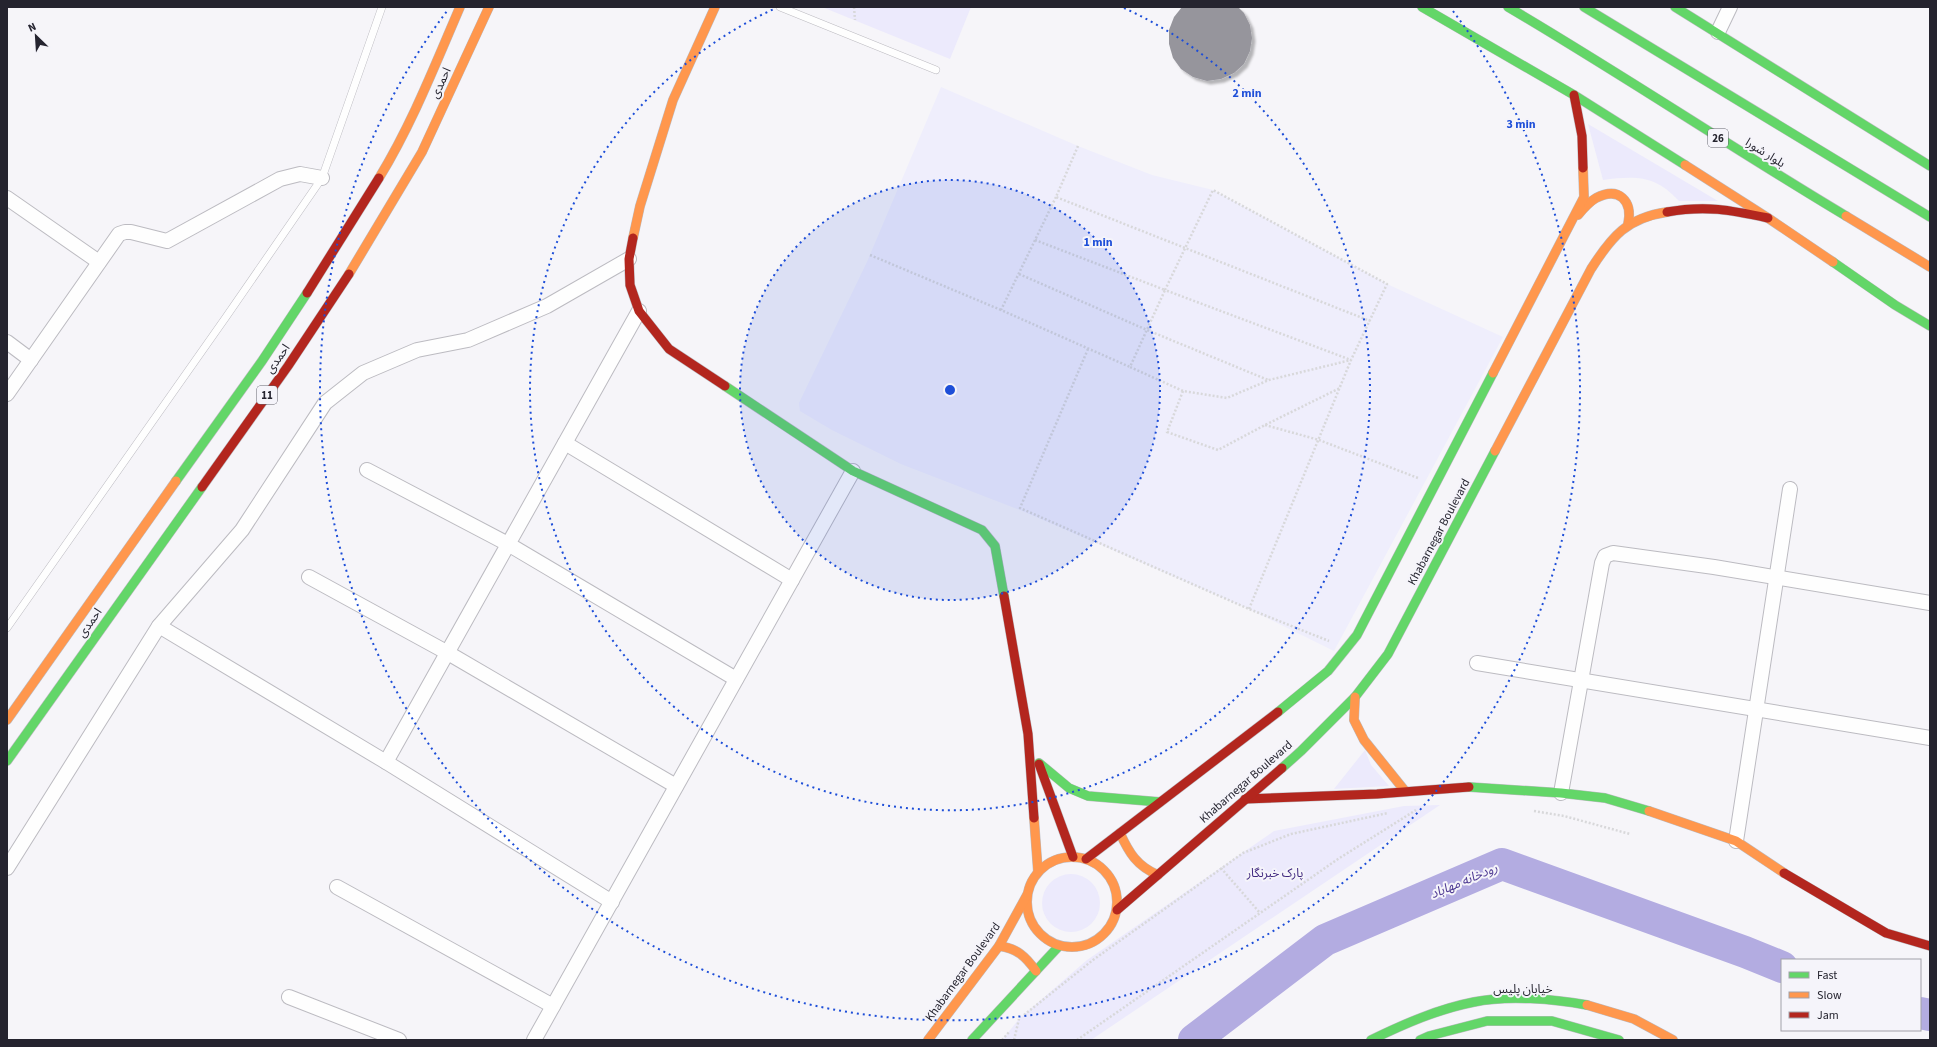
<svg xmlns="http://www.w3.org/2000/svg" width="1937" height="1047" font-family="'Source Sans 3','Noto Sans Arabic',sans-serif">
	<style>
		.built { fill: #efeefc }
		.green { fill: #eceafc }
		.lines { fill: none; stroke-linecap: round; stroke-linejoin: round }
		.river { stroke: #b3ace1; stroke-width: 32 }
		.building { fill: #96959c; filter: url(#shadow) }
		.lane-casing { stroke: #bcbbc1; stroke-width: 8 }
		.street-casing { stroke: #bcbbc1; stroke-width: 16 }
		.fast-casing { stroke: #bcbbc1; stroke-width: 10 }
		.slow-casing { stroke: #bcbbc1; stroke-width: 10 }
		.jam-casing { stroke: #bcbbc1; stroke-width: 10 }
		.path { stroke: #d8d8da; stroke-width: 2.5; stroke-dasharray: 2 2; stroke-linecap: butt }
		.lane { stroke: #fefefe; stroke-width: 7 }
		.street { stroke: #fefefe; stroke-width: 14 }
		.fast { stroke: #63d668; stroke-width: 9 }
		.slow { stroke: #ff974d; stroke-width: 9 }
		.jam { stroke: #b3261e; stroke-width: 9 }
		.ring { fill: none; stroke: #1d4ed8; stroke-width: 2; stroke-dasharray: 2 4 }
		.labels { text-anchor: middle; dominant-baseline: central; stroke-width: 4; stroke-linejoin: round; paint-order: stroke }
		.shield { fill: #f5f4fa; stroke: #63626c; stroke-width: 1 }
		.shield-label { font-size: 11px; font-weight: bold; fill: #25242f }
		.street-label { font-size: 12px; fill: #25242f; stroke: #f5f4fa }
		.park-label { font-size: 12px; fill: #3d257d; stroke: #f5f4fa }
		.water-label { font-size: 13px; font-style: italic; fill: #4f3b93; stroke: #f5f4fa }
		.centre { fill: #1d4ed8; stroke: #f5f4fa; stroke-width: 2 }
		.ring-label { font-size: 12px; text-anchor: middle; font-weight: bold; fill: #1d4ed8; stroke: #f5f4fa; stroke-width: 4; stroke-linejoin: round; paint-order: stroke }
	</style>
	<defs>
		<filter id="shadow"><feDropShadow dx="3.5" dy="3.5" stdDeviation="1" flood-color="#0004"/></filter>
	</defs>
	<rect width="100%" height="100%" fill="#f6f5f9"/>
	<!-- built -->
	<polygon class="built" points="941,87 1078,146 1152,175 1213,190 1387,284 1503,337 1334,651 1249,609 1020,510 901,464 832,430 800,411 799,403 867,262"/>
	<!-- green -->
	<g class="green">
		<polygon points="822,7 971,7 950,59"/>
		<path d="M1588 124 1718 201H1679C1655 175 1636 176 1603 180Z"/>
		<polygon points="1365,750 1371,765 1389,786 1334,789"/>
		<polygon points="1440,805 1091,1040 1002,1040 1019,1019 1087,960 1274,831 1404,806"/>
		<circle cx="1071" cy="903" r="29"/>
	</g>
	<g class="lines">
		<!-- river -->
		<g class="river">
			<polyline points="1920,1013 1930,1015"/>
			<polyline points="1194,1040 1325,940 1502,864 1745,952 1782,967"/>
		</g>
	</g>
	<!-- building -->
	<polygon class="building" points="1182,7 1238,7 1244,13 1250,25 1252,38 1250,51 1244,64 1234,73 1221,79 1207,81 1193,77 1181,69 1173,58 1169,44 1169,30 1174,17"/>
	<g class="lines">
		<defs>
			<g id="lane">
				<polyline points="780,7 936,70"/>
				<polyline points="7,628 226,317 322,178 382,7"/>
			</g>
			<g id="street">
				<polyline points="1718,32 1730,7"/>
				<polyline points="7,198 99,262"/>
				<polyline points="7,342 31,360"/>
				<polyline points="7,394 119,234 125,232 131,232 167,241 280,179 300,174 322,178"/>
				<polyline points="565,443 792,580"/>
				<polyline points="367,470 508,544 736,679"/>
				<polyline points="309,577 448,653 676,786"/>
				<polyline points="159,626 386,762 612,902"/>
				<polyline points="1477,663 1930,738"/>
				<polyline points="386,762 639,311"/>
				<polyline points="1561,793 1602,563 1605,556 1613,553 1714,567 1930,603"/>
				<polyline points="1736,841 1790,489"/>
				<polyline points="7,868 159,626 242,530 325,403 363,373 417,350 468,340 547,306 629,259"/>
				<polyline points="337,887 553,1006"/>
				<polyline points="289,997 399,1040"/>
				<polyline points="534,1040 853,471"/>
			</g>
			<g id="fast">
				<polyline points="1422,7 1574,95 1685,165"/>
				<path d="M1508 7C1622 74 1732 148 1846 216"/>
				<polyline points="1584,7 1930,217"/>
				<polyline points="1675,7 1930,166"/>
				<polyline points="1833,262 1895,305 1930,326"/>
				<polyline points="725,386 853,471 982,530 995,546 1004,596"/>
				<polyline points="176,481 262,361 307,293"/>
				<polyline points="1278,712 1328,671 1357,635 1493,373"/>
				<polyline points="7,761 202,487"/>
				<polyline points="1039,763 1069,788 1088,796 1160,802"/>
				<polyline points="1282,768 1301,751 1355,697 1388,654 1495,451"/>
				<polyline points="1469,787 1561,793 1605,798 1649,811"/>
				<polyline points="972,1040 1059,946"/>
				<path d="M1371 1040C1404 1024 1438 1009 1474 1002 1508 995 1554 999 1587 1005"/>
				<polyline points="1420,1040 1429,1036 1487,1021 1552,1021 1619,1040"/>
			</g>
			<g id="slow">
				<polyline points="1685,165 1768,218 1833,262"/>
				<path d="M379 178C412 124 435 65 460 7"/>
				<path d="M1578 215C1583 209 1589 202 1596 198 1619 186 1633 201 1628 224"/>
				<polyline points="1846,216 1930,267"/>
				<polyline points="633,238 640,206 673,100 715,7"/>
				<polyline points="349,274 422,152 489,7"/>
				<polyline points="1493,373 1584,197 1583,168"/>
				<path d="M1495 451 1591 269C1612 236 1627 218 1667 212"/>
				<polyline points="1355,697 1354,720 1364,740 1405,791"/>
				<polyline points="7,720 176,481"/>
				<polyline points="1649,811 1736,841 1784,873"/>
				<polyline points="1034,818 1038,872"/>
				<path d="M1120 833C1129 853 1137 866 1158 875"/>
				<circle cx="1072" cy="902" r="45"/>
				<path d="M999 946C1017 948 1026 957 1036 971"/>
				<polyline points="1587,1005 1634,1019 1673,1040"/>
				<polyline points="928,1040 999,946 1027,895"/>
			</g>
			<g id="jam">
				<polyline points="1574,95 1582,136 1583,168"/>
				<path d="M1667 212C1706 205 1730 210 1768 218"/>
				<polyline points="633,238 629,259 630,285 639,311 669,349 725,386"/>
				<polyline points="307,293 379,178"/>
				<polyline points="202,487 288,366 349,274"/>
				<polyline points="1004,596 1028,734 1034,818"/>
				<polyline points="1039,764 1073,857"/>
				<polyline points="1245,799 1377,794 1469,787"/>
				<polyline points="1086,859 1278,712"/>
				<polyline points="1784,873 1886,933 1930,946"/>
				<polyline points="1117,910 1282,768"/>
			</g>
		</defs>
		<!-- lane casing -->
		<use href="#lane" class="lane-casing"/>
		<!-- street casing -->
		<use href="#street" class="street-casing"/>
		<!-- fast casing -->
		<use href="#fast" class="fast-casing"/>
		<!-- slow casing -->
		<use href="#slow" class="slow-casing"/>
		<!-- jam casing -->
		<use href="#jam" class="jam-casing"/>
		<!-- path -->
		<g class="path">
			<polyline points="854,7 855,20"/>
			<polyline points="1078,146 1056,197 1370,321"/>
			<polyline points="1056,197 1001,310 1130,367"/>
			<polyline points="1035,240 1165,290 1130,367 1183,391 1227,398 1269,380 1351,360"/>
			<polyline points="870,255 1001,310"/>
			<polyline points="1019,274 1147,330 1268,380"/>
			<polyline points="1088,349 1020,508 1249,609 1329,641"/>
			<polyline points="1183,391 1167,432 1218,450 1265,425 1340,388"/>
			<polyline points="1265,425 1319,440 1418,478"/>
			<polyline points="1249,609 1351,360 1387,284 1213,190 1165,290 1351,360"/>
			<polyline points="1534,811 1564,816 1630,834"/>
			<polyline points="1221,868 1260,913"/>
			<polyline points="1024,1015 1093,960 1243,853 1291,834 1388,813"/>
			<polyline points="1002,1040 1010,1031"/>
			<polyline points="1014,1040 1019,1019"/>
			<polyline points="1077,1040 1338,859 1416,810"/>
		</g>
		<!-- lane -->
		<use href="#lane" class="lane"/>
		<!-- street -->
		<use href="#street" class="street"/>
		<!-- fast -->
		<use href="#fast" class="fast"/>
		<!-- slow -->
		<use href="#slow" class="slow"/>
		<!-- jam -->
		<use href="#jam" class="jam"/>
	</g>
	<!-- distance rings -->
	<circle cx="950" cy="390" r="210" fill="#1d4ed8" fill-opacity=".12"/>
	<g class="ring">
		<circle cx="950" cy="390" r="210"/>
		<path d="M1124 8A420 420 0 1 1 776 8"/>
		<path d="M1453 11A630 630 0 1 1 447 11"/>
	</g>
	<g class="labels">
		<!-- shield labels -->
		<g class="shield">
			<rect x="1708" y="129" width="20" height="18" rx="3"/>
			<rect x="257" y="386" width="20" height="18" rx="3"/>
		</g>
		<g class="shield-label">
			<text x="1718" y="138">26</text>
			<text x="267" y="395">11</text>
		</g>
		<!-- street labels -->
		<g class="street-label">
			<text transform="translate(441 83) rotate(-65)">احمدی</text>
			<text transform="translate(1765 153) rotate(32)">بلوار شورا</text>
			<text transform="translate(278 359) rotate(-55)">احمدی</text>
			<text transform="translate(1439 532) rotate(-62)">Khabarnegar Boulevard</text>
			<text transform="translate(90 623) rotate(-55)">احمدی</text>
			<text transform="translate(1246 782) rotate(-41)">Khabarnegar Boulevard</text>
			<text transform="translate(963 972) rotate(-54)">Khabarnegar Boulevard</text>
			<text x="1523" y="989">خیابان پلیس</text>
		</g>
		<!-- park labels -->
		<g class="park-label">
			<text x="1275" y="873">پارک خبرنگار</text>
		</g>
		<!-- water labels -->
		<g class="water-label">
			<text transform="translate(1464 881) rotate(-23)">رودخانه مهاباد</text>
		</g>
	</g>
	<circle cx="950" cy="390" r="6" class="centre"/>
	<g class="ring-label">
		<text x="1247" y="97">2 min</text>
		<text x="1521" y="128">3 min</text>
		<text x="1098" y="246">1 min</text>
	</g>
	<!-- border -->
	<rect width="1937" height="1047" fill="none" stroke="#25242f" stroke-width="16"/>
	<!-- legend -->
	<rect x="1781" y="959" width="140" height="72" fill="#f5f4fa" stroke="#a2a1a9"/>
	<rect x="1789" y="972" width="20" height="6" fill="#63d668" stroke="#a2a1a9"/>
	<text x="1817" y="979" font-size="12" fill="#25242f">Fast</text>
	<rect x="1789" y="992" width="20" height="6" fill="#ff974d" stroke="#a2a1a9"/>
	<text x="1817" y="999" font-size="12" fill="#25242f">Slow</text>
	<rect x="1789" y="1012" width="20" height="6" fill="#b3261e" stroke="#a2a1a9"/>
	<text x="1817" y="1019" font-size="12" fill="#25242f">Jam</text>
	<!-- north arrow -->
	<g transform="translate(36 36) rotate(335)" stroke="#f5f4fa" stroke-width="3" paint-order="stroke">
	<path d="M0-3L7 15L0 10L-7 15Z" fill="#25242f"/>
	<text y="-6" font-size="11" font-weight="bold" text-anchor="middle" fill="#25242f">N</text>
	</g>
</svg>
